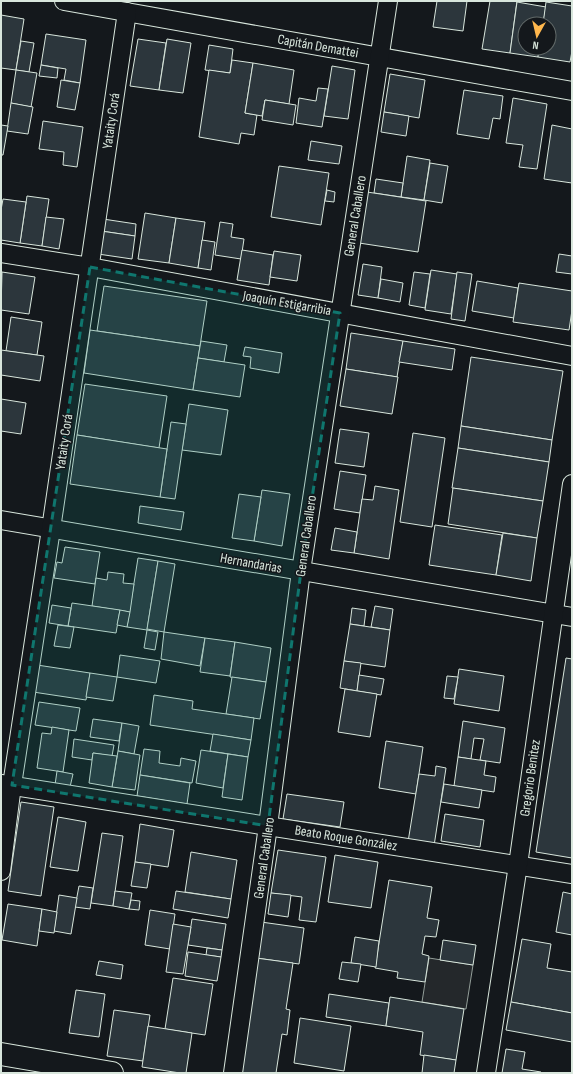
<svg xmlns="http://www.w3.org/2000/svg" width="573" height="1074" font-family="'Sofia Sans Condensed',sans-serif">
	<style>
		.parking { fill: #24282b; stroke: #939e99 }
		.building { fill: #2c363c; stroke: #d8e6dc }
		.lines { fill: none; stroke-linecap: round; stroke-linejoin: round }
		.street-casing { stroke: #d8e6dc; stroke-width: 20 }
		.secondary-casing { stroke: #d8e6dc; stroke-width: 24 }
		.street { stroke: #14181c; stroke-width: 18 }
		.secondary { stroke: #14181c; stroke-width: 22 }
		.marked { fill: #0f766e; fill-opacity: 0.2; stroke: #0f766e; stroke-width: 3; stroke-dasharray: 8 5; stroke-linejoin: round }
		.labels { text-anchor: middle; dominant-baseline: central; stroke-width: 3; stroke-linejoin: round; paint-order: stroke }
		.street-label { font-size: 14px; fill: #d8e6dc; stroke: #14181c }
	</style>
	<rect width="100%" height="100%" fill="#14181c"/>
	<!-- parking -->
	<polygon class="parking" points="429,958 473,965 466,1009 422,1002"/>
	<!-- building -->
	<g class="building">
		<polygon points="437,1 467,1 463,31 433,27"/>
		<polygon points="490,1 517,1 510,53 482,49"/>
		<polygon points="517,2 546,7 543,24 525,24 525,48 539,48 538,57 510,53"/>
		<polygon points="546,2 572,6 572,51 570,62 538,57 539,48 549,48 549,24 543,24"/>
		<polygon points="1,15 24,19 16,70 1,68"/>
		<polygon points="46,34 86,40 80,83 64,80 66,69 41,65"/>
		<polygon points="138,39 166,43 159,90 130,86"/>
		<polygon points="167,39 191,43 183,93 159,90"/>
		<polygon points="21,41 34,43 29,72 16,70"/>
		<polygon points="209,45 233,49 230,73 205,70"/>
		<polygon points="232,60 253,63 245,113 257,115 254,135 241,133 239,144 199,137 209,70 230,73"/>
		<polygon points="253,63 294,70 289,104 265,100 262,116 245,113"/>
		<polygon points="41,65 58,68 57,78 39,76"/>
		<polygon points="332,66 355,70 348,119 324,116"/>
		<polygon points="16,70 37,73 31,107 11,103"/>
		<polygon points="390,74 425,80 419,118 384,112"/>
		<polygon points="61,80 80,83 75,110 57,107"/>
		<polygon points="318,88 328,89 322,127 296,123 299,98 316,101"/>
		<polygon points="464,90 503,96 500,119 493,118 489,139 457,134"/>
		<polygon points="513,98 547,104 537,169 519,167 523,145 506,143"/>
		<polygon points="265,100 296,105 293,125 262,120"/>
		<polygon points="11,103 33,107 28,134 7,131"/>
		<polygon points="384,112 409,116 406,136 381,132"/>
		<polygon points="43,121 83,127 77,167 63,165 64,152 39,149"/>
		<polygon points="1,125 8,126 3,155 1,155"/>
		<polygon points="552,125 572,129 572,183 544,179"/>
		<polygon points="311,141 342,146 339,164 308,160"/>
		<polygon points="407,156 430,160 424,200 401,197"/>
		<polygon points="430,163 448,166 442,203 424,200"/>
		<polygon points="279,166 329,173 321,225 271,217"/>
		<polygon points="376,179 403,183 401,197 374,193"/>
		<polygon points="327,190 335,192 334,202 325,201"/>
		<polygon points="367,192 426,201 418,252 359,243"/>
		<polygon points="27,196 49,199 42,246 20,243"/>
		<polygon points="3,199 26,202 20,243 1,240 1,210"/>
		<polygon points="145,213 176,218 169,263 138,259"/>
		<polygon points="46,217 64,219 59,249 42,246"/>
		<polygon points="176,218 205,222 198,268 169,263"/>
		<polygon points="103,219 136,224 135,236 101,231"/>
		<polygon points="220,222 233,224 231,237 244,239 241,259 215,255"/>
		<polygon points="101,231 135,236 132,259 98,254"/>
		<polygon points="202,240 215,242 211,270 198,268"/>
		<polygon points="242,250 273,255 269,285 237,280"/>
		<polygon points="274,251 301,255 297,281 270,277"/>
		<polygon points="559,254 572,256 572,274 556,272"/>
		<polygon points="363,264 382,267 378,298 358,295"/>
		<polygon points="431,270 457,274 451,314 425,310"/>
		<polygon points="2,272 35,277 29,314 1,310"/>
		<polygon points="414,272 430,274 425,308 409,305"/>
		<polygon points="457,272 472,274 465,321 451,319"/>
		<polygon points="381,279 403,283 400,302 378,298"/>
		<polygon points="477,281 518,288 514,318 472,311"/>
		<polygon points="519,283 572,291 572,310 569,330 513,322"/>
		<polygon points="104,286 207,301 200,346 97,331"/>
		<polygon points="11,317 42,322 37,355 6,351"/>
		<polygon points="90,330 200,346 193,390 84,373"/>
		<polygon points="351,333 403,341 397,377 346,369"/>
		<polygon points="201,341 227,345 224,362 198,358"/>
		<polygon points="403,341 455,349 452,370 399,362"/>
		<polygon points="245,347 282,353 279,373 250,368 251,357 243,356"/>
		<polygon points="1,350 44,356 40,381 1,375"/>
		<polygon points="471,357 563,371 552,440 461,426"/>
		<polygon points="198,358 245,365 240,397 193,390"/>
		<polygon points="346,369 398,377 392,414 340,406"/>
		<polygon points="85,384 167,396 159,448 77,435"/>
		<polygon points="1,399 26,403 21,434 1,431"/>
		<polygon points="189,404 228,410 221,455 182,450"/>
		<polygon points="171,422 186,424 175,499 160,497"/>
		<polygon points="461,426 552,440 549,462 458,448"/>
		<polygon points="340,429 369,433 364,467 335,463"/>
		<polygon points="413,433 445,438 432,527 400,522"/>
		<polygon points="77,435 167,449 160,497 70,484"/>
		<polygon points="458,448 549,462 543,501 452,488"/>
		<polygon points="340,471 366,475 360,513 334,509"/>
		<polygon points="375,486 399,490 389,559 354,553 362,499 373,500"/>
		<polygon points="453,488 543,501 537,538 448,524"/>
		<polygon points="262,490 290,494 282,546 254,541"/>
		<polygon points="239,494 261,497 254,541 232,538"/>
		<polygon points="140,506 184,512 181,530 138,523"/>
		<polygon points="435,525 502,535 496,575 429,565"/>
		<polygon points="335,528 357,532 354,553 331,550"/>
		<polygon points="503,533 537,538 531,581 496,575"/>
		<polygon points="65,547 100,552 95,584 54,578 57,562 62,563"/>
		<polygon points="138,558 158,561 147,630 127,627"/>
		<polygon points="158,561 175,564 164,632 147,629"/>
		<polygon points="108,572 124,574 123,583 134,584 130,612 92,606 96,578 107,580"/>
		<polygon points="72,603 120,610 116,633 68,626"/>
		<polygon points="52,605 71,608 68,626 49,623"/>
		<polygon points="375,606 393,609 390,630 371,627"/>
		<polygon points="352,608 366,610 364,626 350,624"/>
		<polygon points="120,610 130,612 127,627 117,625"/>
		<polygon points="350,624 390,630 385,667 344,661"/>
		<polygon points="58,625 74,627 70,648 54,646"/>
		<polygon points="147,630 158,632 155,650 144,648"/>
		<polygon points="164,632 205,638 200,666 161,659"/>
		<polygon points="205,638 235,642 230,676 200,672"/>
		<polygon points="235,642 271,648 266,682 230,677"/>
		<polygon points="120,655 160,661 156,683 117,677"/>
		<polygon points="566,658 572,659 572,858 536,852"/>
		<polygon points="344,661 361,663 357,691 340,688"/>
		<polygon points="37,665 90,673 86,700 33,692"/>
		<polygon points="459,669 504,676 499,711 454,704"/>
		<polygon points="90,673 117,677 113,701 86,697"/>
		<polygon points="359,675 384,679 381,695 357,691"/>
		<polygon points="447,676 458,677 454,699 444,698"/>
		<polygon points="232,677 266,682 260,719 226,714"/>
		<polygon points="345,689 377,694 370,737 338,732"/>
		<polygon points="154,695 193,701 192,709 254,718 251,740 150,725"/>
		<polygon points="39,702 80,708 76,731 35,725"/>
		<polygon points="93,719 122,723 119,741 90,737"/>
		<polygon points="463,721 505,728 500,763 480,760 484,739 474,738 471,759 458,757"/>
		<polygon points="122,723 139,726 134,754 118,751"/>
		<polygon points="52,727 69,730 63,772 37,768 42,733 51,734"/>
		<polygon points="213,734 251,740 248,757 210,751"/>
		<polygon points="74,739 114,745 112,756 93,753 92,760 72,757"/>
		<polygon points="386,741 423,747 416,794 379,788"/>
		<polygon points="144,749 160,751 159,763 180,766 181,758 196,761 192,783 140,775"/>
		<polygon points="201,750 228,754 223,788 196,783"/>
		<polygon points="118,751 140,755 135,790 112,787"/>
		<polygon points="93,753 117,756 112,787 89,783"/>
		<polygon points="228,754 248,757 242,800 222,797"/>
		<polygon points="458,757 486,761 484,775 496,777 494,792 454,786"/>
		<polygon points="436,766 446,768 434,846 408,842 419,774 435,776"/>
		<polygon points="57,771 73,774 70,787 55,785"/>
		<polygon points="140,775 190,783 187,804 137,796"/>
		<polygon points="444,784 482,790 479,808 441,802"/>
		<polygon points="287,794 344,802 340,827 283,819"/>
		<polygon points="21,802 54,807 41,896 8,891"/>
		<polygon points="445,814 484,820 480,847 441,841"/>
		<polygon points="58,817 86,822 78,871 50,867"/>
		<polygon points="140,824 174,830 168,867 135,862"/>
		<polygon points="102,833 123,836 113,906 91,903"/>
		<polygon points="278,850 326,857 316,922 299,920 302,897 271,893"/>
		<polygon points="191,852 237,860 231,899 185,892"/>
		<polygon points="335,855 378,862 371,908 328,902"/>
		<polygon points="135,862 151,864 147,888 131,886"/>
		<polygon points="389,880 432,887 427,918 439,920 436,937 425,936 422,954 429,956 425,982 397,978 398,972 375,968"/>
		<polygon points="79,886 93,888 90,909 75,907"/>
		<polygon points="115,891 132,893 129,909 113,906"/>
		<polygon points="176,891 231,899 228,918 173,909"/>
		<polygon points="563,892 572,894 572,935 556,932"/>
		<polygon points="271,893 291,895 288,917 268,914"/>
		<polygon points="59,895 77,898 71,934 54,931"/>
		<polygon points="131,900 140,901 139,910 129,909"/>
		<polygon points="8,904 42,909 37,946 2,940"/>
		<polygon points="42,909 57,912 54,933 39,931"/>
		<polygon points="150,910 175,914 170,949 145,945"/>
		<polygon points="192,919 226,924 222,950 188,945"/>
		<polygon points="261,922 304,928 299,964 256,958"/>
		<polygon points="173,924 191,927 183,974 166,972"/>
		<polygon points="355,937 379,941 376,967 351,963"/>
		<polygon points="522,939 551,944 547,968 572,972 572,1013 511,1002"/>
		<polygon points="443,940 476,945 473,965 440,960"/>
		<polygon points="207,948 222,950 221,957 206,955"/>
		<polygon points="188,952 221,957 217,981 185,976"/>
		<polygon points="256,958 293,963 286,1009 290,1010 287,1035 282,1034 276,1073 238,1073"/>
		<polygon points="99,961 123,965 121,979 96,975"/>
		<polygon points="342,962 361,964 358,982 339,979"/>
		<polygon points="173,978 213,984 205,1035 165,1029"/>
		<polygon points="76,990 105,994 99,1037 69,1033"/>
		<polygon points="329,994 389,1003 386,1026 326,1017"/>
		<polygon points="390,997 464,1009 456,1060 420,1055 423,1032 386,1026"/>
		<polygon points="511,1002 572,1013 572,1042 506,1030"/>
		<polygon points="114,1010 150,1015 143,1061 107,1056"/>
		<polygon points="300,1018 351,1026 344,1071 294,1063"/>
		<polygon points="148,1026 192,1033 186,1073 180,1073 142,1067"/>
		<polygon points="506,1049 525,1052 522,1069 541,1072 541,1073 502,1073"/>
		<polygon points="424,1055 456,1060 454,1073 422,1073"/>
	</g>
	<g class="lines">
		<defs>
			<g id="street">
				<polyline points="64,1 572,91"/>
				<polyline points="1,253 90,267 572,356"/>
				<polyline points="1,520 572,617"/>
				<polyline points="1,784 572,874"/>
				<polyline points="1,871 12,785 51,529 127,12"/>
				<polyline points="233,1073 268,826 301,571 388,1"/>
				<polyline points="486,1073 518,865 572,484"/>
			</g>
			<polyline id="secondary" points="1,1054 112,1073"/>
		</defs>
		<!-- street casing -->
		<use href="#street" class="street-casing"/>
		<!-- secondary casing -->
		<use href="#secondary" class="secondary-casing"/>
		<!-- street -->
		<use href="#street" class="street"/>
		<!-- secondary -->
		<use href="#secondary" class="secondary"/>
	</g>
	<!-- marked area -->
	<path class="marked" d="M90 267 340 313 301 571 268 826 12 785Z"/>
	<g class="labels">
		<!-- street labels -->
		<g class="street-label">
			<text transform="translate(318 46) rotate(10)">Capitán Demattei</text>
			<text transform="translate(111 121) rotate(-82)">Yataity Corá</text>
			<text transform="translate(355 216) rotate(-81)">General Caballero</text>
			<text transform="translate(287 303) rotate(10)">Joaquín Estigarribia</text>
			<text transform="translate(64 442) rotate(-82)">Yataity Corá</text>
			<text transform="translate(306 536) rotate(-82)">General Caballero</text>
			<text transform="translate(251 563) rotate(10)">Hernandarias</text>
			<text transform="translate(530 778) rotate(-82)">Gregorio Benitez</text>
			<text transform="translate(346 838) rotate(9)">Beato Roque González</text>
			<text transform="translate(264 858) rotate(-82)">General Caballero</text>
		</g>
	</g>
	<!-- border -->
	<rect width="573" height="1074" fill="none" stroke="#d8e6dc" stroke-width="4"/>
	<!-- north arrow -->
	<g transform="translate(537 36) rotate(188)"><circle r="19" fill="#14181c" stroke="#626a69"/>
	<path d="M0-3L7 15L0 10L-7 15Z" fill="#ffb74d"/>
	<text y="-6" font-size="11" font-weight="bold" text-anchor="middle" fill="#d8e6dc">N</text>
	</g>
</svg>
